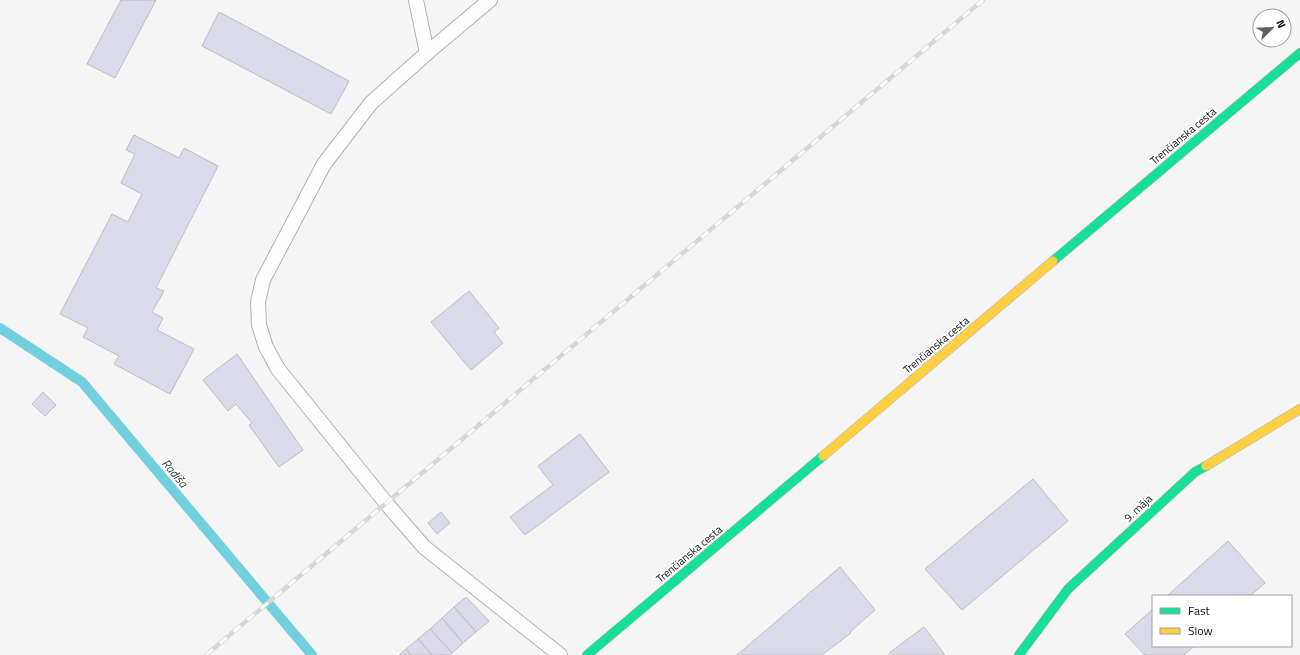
<svg xmlns="http://www.w3.org/2000/svg" width="1300" height="655" font-family="'Titillium Web',sans-serif">
	<style>
		.lines { fill: none; stroke-linecap: round; stroke-linejoin: round }
		.stream { stroke: #72cfde; stroke-width: 10 }
		.building { fill: #dbdaea; stroke: #bcbcbd }
		.lane-casing { stroke: #b1b1b1; stroke-width: 16 }
		.fast-casing { stroke: #b1b1b1; stroke-width: 10 }
		.slow-casing { stroke: #b1b1b1; stroke-width: 10 }
		.lane { stroke: #fefefe; stroke-width: 14 }
		.fast { stroke: #16e098; stroke-width: 9 }
		.slow { stroke: #ffcf43; stroke-width: 9 }
		.rail-casing { stroke: #d6d6d7; stroke-width: 4.5 }
		.rail { stroke: #fff; stroke-width: 3; stroke-dasharray: 9; stroke-linecap: butt }
		.labels { text-anchor: middle; dominant-baseline: central; stroke-width: 3.5; stroke-linejoin: round; paint-order: stroke }
		.street-label { font-size: 11px; fill: #0c0c0d; stroke: #fff }
		.water-label { font-size: 12px; font-style: italic; fill: #1c3236; stroke: #fff }
	</style>
	<rect width="100%" height="100%" fill="#f5f5f6"/>
	<g class="lines">
		<!-- stream -->
		<polyline class="stream" points="0,328 82,382 312,655"/>
	</g>
	<!-- building -->
	<g class="building">
		<polygon points="121,0 156,0 115,78 87,64"/>
		<polygon points="219,12 349,81 331,114 202,46"/>
		<polygon points="134,135 179,158 184,148 218,166 156,288 164,291 152,312 163,318 157,330 194,349 170,394 114,364 119,356 83,337 88,328 60,314 112,214 128,222 142,194 121,183 135,154 126,150"/>
		<polygon points="469,291 499,328 494,332 503,343 471,370 431,322"/>
		<polygon points="237,354 303,450 279,467 249,425 252,423 236,404 228,411 203,380"/>
		<polygon points="43,392 56,405 45,416 32,404"/>
		<polygon points="580,434 609,472 525,535 510,517 553,485 538,466"/>
		<polygon points="1033,479 1068,521 962,610 925,569"/>
		<polygon points="441,512 450,523 437,534 428,523"/>
		<polygon points="1228,541 1265,583 1250,596 1167,596"/>
		<polygon points="840,567 875,610 850,632 851,633 822,655 737,655"/>
		<polygon points="466,597 489,621 476,632 454,607"/>
		<polygon points="454,607 476,632 463,643 442,618"/>
		<polygon points="1153,609 1153,646 1194,646 1184,655 1145,655 1125,634"/>
		<polygon points="442,618 463,643 452,653 430,629"/>
		<polygon points="924,627 945,655 891,655 889,653"/>
		<polygon points="430,629 452,653 450,655 432,655 418,639"/>
		<polygon points="418,639 432,655 411,655 406,649"/>
		<polygon points="406,649 411,655 399,655"/>
	</g>
	<g class="lines">
		<defs>
			<g id="lane">
				<polyline points="416,0 427,53"/>
				<polyline points="490,0 427,53 371,103 324,164 263,280 258,302 259,325 266,347 278,369 386,503 424,547 560,655"/>
			</g>
			<g id="fast">
				<polyline points="1053,261 1300,53"/>
				<polyline points="587,655 823,456"/>
				<polyline points="1019,655 1068,589 1195,472 1206,466"/>
			</g>
			<g id="slow">
				<polyline points="823,456 1053,261"/>
				<polyline points="1206,466 1300,409"/>
			</g>
		</defs>
		<!-- lane casing -->
		<use href="#lane" class="lane-casing"/>
		<!-- fast casing -->
		<use href="#fast" class="fast-casing"/>
		<!-- slow casing -->
		<use href="#slow" class="slow-casing"/>
		<!-- lane -->
		<use href="#lane" class="lane"/>
		<!-- fast -->
		<use href="#fast" class="fast"/>
		<!-- slow -->
		<use href="#slow" class="slow"/>
		<defs>
			<polyline id="rail" points="206,655 983,0"/>
		</defs>
		<!-- rail casing -->
		<use href="#rail" class="rail-casing"/>
		<!-- rail -->
		<use href="#rail" class="rail"/>
	</g>
	<g class="labels">
		<!-- street labels -->
		<g class="street-label">
			<text transform="translate(1183 136) rotate(-40)">Trenčianska cesta</text>
			<text transform="translate(936 345) rotate(-40)">Trenčianska cesta</text>
			<text transform="translate(1138 508) rotate(-43)">9. mája</text>
			<text transform="translate(689 554) rotate(-40)">Trenčianska cesta</text>
		</g>
		<!-- water labels -->
		<g class="water-label">
			<text transform="translate(175 473) rotate(50)">Radiša</text>
		</g>
	</g>
	<!-- legend -->
	<rect x="1152" y="595" width="140" height="52" fill="#ffffff" stroke="#9e9e9e"/>
	<rect x="1160" y="608" width="20" height="6" fill="#16e098" stroke="#9e9e9e"/>
	<text x="1188" y="615" font-size="12" fill="#0c0c0d">Fast</text>
	<rect x="1160" y="628" width="20" height="6" fill="#ffcf43" stroke="#9e9e9e"/>
	<text x="1188" y="635" font-size="12" fill="#0c0c0d">Slow</text>
	<!-- north arrow -->
	<g transform="translate(1272 28) rotate(66)"><circle r="19" fill="#ffffff" stroke="#9e9e9e"/>
	<path d="M0-3L7 15L0 10L-7 15Z" fill="#5e5e5f"/>
	<text y="-6" font-size="11" font-weight="bold" text-anchor="middle" fill="#0c0c0d">N</text>
	</g>
</svg>
